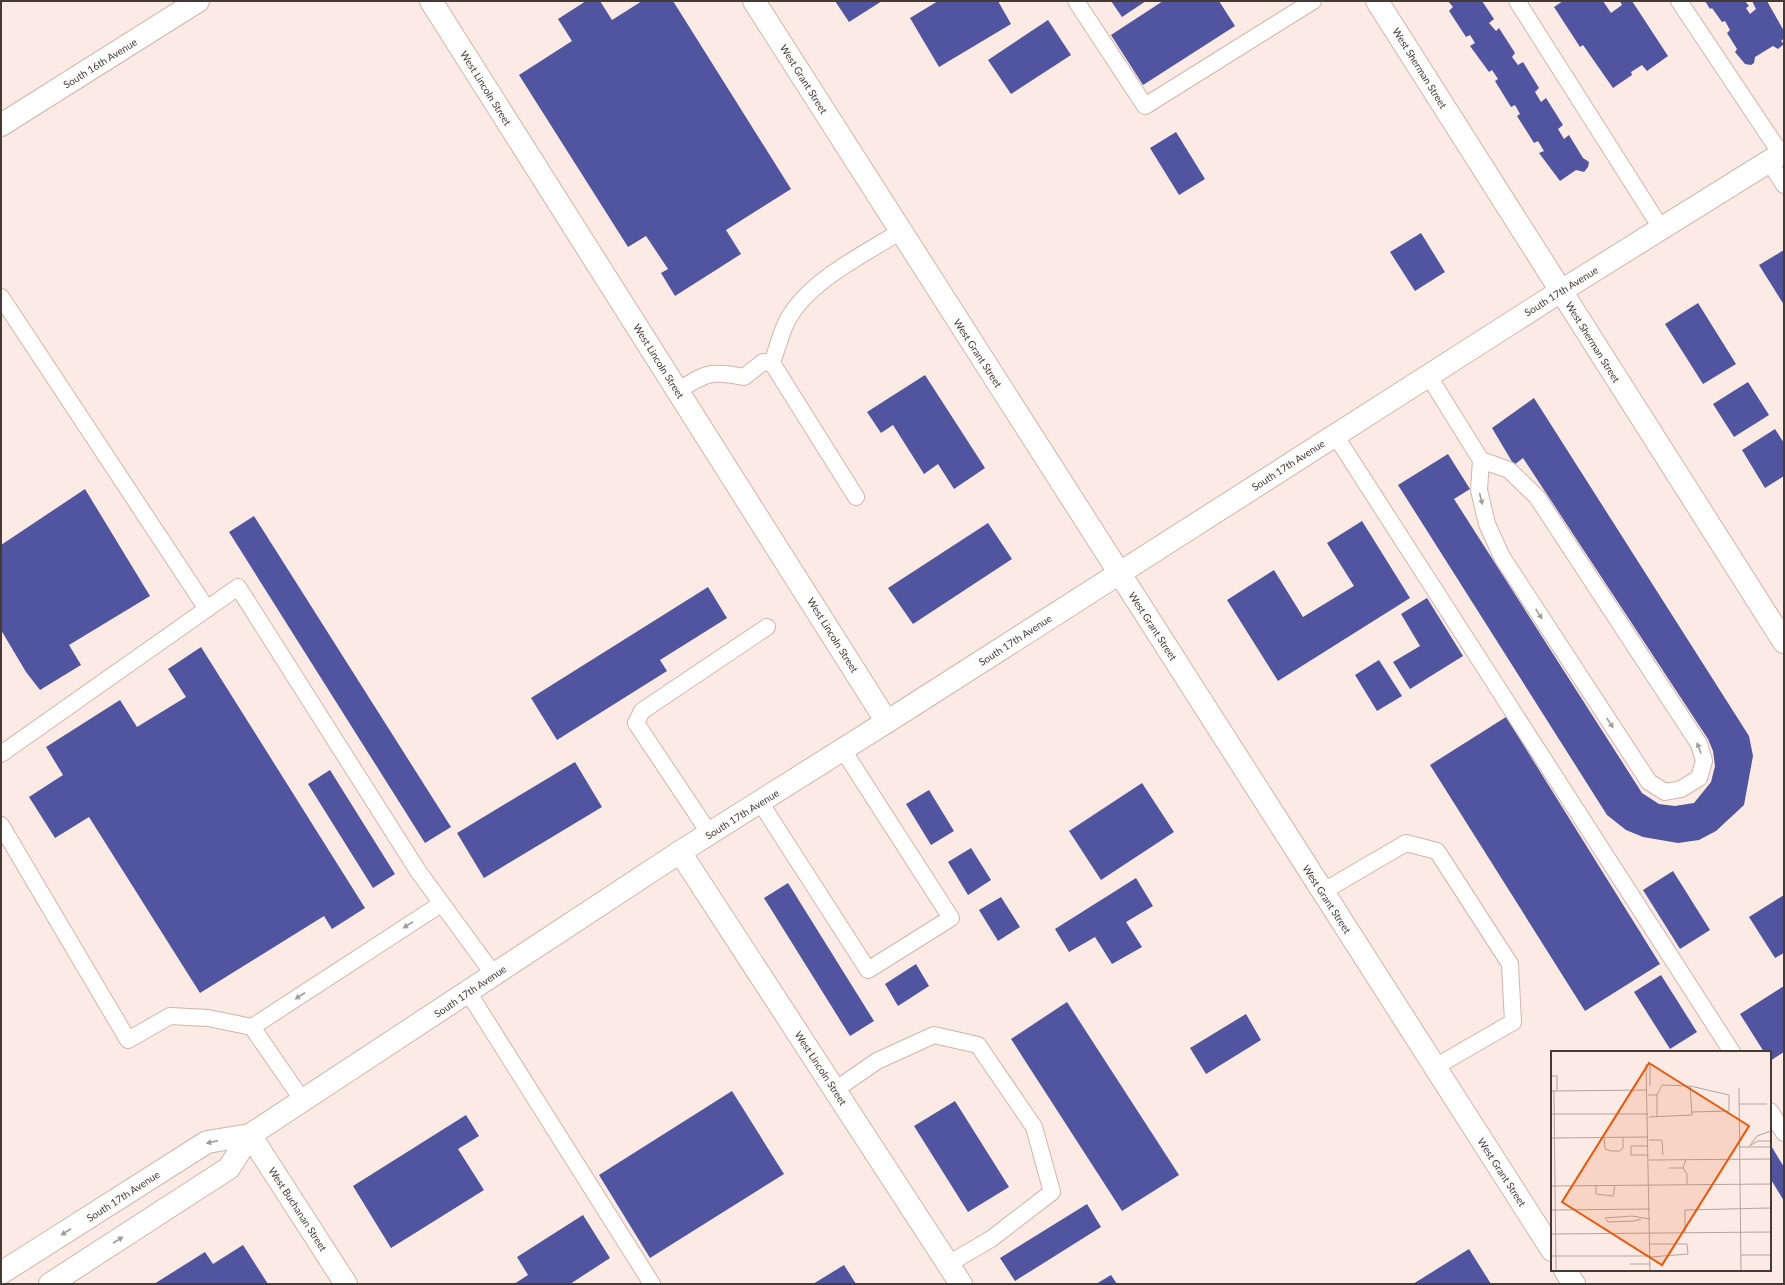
<svg xmlns="http://www.w3.org/2000/svg" width="1785" height="1285" font-family="Lato,sans-serif">
	<style>
		.building { fill: #51559f }
		.lines { fill: none; stroke-linecap: round; stroke-linejoin: round }
		.lane-casing { stroke: #d1b5ac; stroke-width: 18 }
		.street-casing { stroke: #d1b5ac; stroke-width: 24 }
		.secondary-casing { stroke: #d1b5ac; stroke-width: 24 }
		.lane { stroke: #fff; stroke-width: 16 }
		.street { stroke: #fff; stroke-width: 22 }
		.secondary { stroke: #fff; stroke-width: 22 }
		.oneway { fill: #a29c9a }
		.labels { text-anchor: middle; dominant-baseline: central; stroke-width: 4; stroke-linejoin: round; paint-order: stroke }
		.street-label { font-size: 10px; fill: #453a36; stroke: #fcfcfc }
		.inset-road { fill: none; stroke: #b3a49e; stroke-width: 1 }
		.view { fill: #e8590c; fill-opacity: 0.15; stroke: #e8590c; stroke-width: 2 }
		.inset-edge { fill: none; stroke: #453a36; stroke-width: 2 }
	</style>
	<rect width="100%" height="100%" fill="#fceae4"/>
	<!-- building -->
	<g class="building">
		<polygon points="586,1 600,1 612,20 642,1 673,1 791,189 726,230 741,254 675,296 661,273 668,269 646,236 628,247 519,75 572,41 558,19"/>
		<polygon points="835,1 882,1 849,22"/>
		<polygon points="938,1 998,1 1011,24 939,67 910,18"/>
		<polygon points="1111,1 1146,1 1122,17"/>
		<polygon points="1163,1 1219,1 1235,26 1143,85 1111,35"/>
		<polygon points="1448,1 1482,1 1494,19 1489,23 1496,31 1499,28 1515,53 1512,57 1518,65 1523,62 1539,88 1535,92 1541,102 1546,98 1563,125 1558,129 1564,139 1569,135 1583,158 1589,162 1588,167 1584,172 1576,170 1560,181 1539,153 1544,151 1538,141 1534,143 1517,116 1520,114 1515,105 1511,107 1495,81 1498,79 1492,70 1489,72 1470,46 1475,43 1470,35 1466,37 1449,11 1453,7"/>
		<polygon points="1563,1 1603,1 1611,13 1622,5 1620,1 1632,1 1668,56 1647,71 1642,65 1631,72 1632,75 1613,88 1583,45 1580,47 1554,7"/>
		<polygon points="1705,1 1745,1 1749,6 1746,8 1750,14 1756,9 1752,1 1767,1 1784,31 1784,38 1781,41 1784,44 1778,49 1773,46 1755,57 1754,63 1751,65 1745,64 1735,52 1737,49 1727,33 1730,30 1725,21 1722,22 1712,8 1710,9"/>
		<polygon points="1048,20 1071,55 1011,94 988,60"/>
		<polygon points="1176,132 1205,179 1179,195 1150,148"/>
		<polygon points="1421,233 1445,272 1415,291 1390,252"/>
		<polygon points="1784,250 1784,305 1759,265"/>
		<polygon points="1698,303 1736,364 1703,384 1665,324"/>
		<polygon points="925,375 985,468 954,489 938,464 924,474 893,425 881,433 867,412"/>
		<polygon points="1748,382 1769,415 1734,437 1713,404"/>
		<polygon points="1534,398 1749,736 1753,756 1744,805 1716,831 1699,840 1678,843 1643,837 1626,830 1607,815 1398,485 1448,454 1470,489 1454,499 1642,793 1659,804 1675,806 1694,803 1711,782 1715,766 1713,751 1708,739 1523,458 1514,465 1492,428"/>
		<polygon points="1775,429 1784,443 1784,476 1765,488 1742,450"/>
		<polygon points="85,489 150,596 69,645 81,665 40,690 26,672 1,630 1,545"/>
		<polygon points="254,516 451,827 425,843 229,532"/>
		<polygon points="1362,521 1410,598 1278,681 1227,600 1274,570 1303,617 1354,586 1327,543"/>
		<polygon points="988,523 1012,559 913,624 888,588"/>
		<polygon points="708,587 727,618 660,660 667,671 557,740 531,698"/>
		<polygon points="1427,598 1463,656 1410,689 1393,662 1420,646 1401,614"/>
		<polygon points="201,647 365,908 332,929 324,916 200,993 89,817 55,838 29,797 63,775 46,747 120,700 137,727 186,697 168,669"/>
		<polygon points="1379,660 1402,696 1377,711 1355,675"/>
		<polygon points="1506,717 1660,964 1585,1011 1430,765"/>
		<polygon points="575,762 602,807 484,878 457,833"/>
		<polygon points="330,770 395,874 373,888 308,784"/>
		<polygon points="1142,783 1174,832 1101,880 1069,831"/>
		<polygon points="929,790 954,831 931,845 906,804"/>
		<polygon points="971,848 991,880 968,895 948,862"/>
		<polygon points="1673,871 1710,930 1680,949 1643,890"/>
		<polygon points="1136,878 1153,906 1126,922 1142,947 1112,964 1095,937 1069,952 1055,929"/>
		<polygon points="788,883 874,1021 850,1036 764,898"/>
		<polygon points="1784,895 1784,953 1775,958 1749,917"/>
		<polygon points="1001,897 1020,927 998,941 979,910"/>
		<polygon points="916,964 929,986 898,1006 885,984"/>
		<polygon points="1661,975 1697,1032 1670,1049 1634,992"/>
		<polygon points="1784,986 1784,1052 1770,1061 1770,1052 1764,1052 1740,1014"/>
		<polygon points="1067,1002 1179,1175 1122,1211 1011,1039"/>
		<polygon points="1246,1014 1261,1040 1206,1074 1190,1048"/>
		<polygon points="732,1091 784,1174 650,1258 599,1175"/>
		<polygon points="955,1101 1009,1187 968,1212 914,1126"/>
		<polygon points="466,1115 479,1136 458,1149 484,1190 391,1248 353,1186"/>
		<polygon points="1770,1144 1784,1167 1784,1201 1770,1178"/>
		<polygon points="1087,1204 1101,1227 1015,1281 1000,1258"/>
		<polygon points="583,1215 610,1258 570,1284 514,1284 528,1275 517,1257"/>
		<polygon points="243,1245 268,1284 154,1284 205,1252 213,1264"/>
		<polygon points="1469,1249 1491,1284 1413,1284"/>
		<polygon points="844,1265 856,1284 813,1284"/>
		<polygon points="1111,1275 1117,1284 1096,1284"/>
	</g>
	<g class="lines">
		<defs>
			<g id="lane">
				<polyline points="1076,1 1145,106 1313,1"/>
				<polyline points="1517,1 1661,228"/>
				<polyline points="1679,1 1781,154"/>
				<polyline points="1769,161 1784,185"/>
				<polyline points="1,297 207,609"/>
				<path d="M772 363C777 349 781 332 788 319 810 280 863 255 901 231"/>
				<polyline points="1428,375 1481,460 1479,490 1487,524 1502,557 1649,782 1665,792 1681,789 1699,778 1704,761 1699,744 1537,497 1509,470 1481,460"/>
				<path d="M678 391C705 373 711 370 744 377L763 362 772 363 856 497"/>
				<polyline points="1335,435 1732,1052"/>
				<polyline points="1,754 238,587 418,871 494,975"/>
				<polyline points="760,802 868,970 951,918 843,750"/>
				<polyline points="1,825 128,1040 170,1016 208,1018 252,1027 303,1101"/>
				<polyline points="710,834 636,723 642,711 767,627"/>
				<polyline points="1322,892 1406,843 1437,851 1510,964 1513,1022 1435,1067"/>
				<polyline points="468,992 652,1284"/>
				<polyline points="252,1027 441,904"/>
				<polyline points="835,1090 877,1061 934,1035 978,1045 1034,1127 1052,1192 991,1239 948,1264"/>
				<polyline points="1770,1111 1784,1133"/>
			</g>
			<g id="street">
				<polyline points="431,1 887,722"/>
				<polyline points="1377,1 1784,642"/>
				<polyline points="1,125 198,1"/>
				<polyline points="680,852 961,1284"/>
				<polyline points="250,1135 346,1284"/>
			</g>
			<g id="secondary">
				<polyline points="754,1 1552,1250"/>
				<polyline points="1565,1270 1574,1284"/>
				<polyline points="1,1273 207,1142 250,1135 680,852 907,709 1561,291 1784,152"/>
				<polyline points="50,1284 229,1168 250,1135"/>
			</g>
		</defs>
		<!-- lane casing -->
		<use href="#lane" class="lane-casing"/>
		<!-- street casing -->
		<use href="#street" class="street-casing"/>
		<!-- secondary casing -->
		<use href="#secondary" class="secondary-casing"/>
		<!-- lane -->
		<use href="#lane" class="lane"/>
		<!-- street -->
		<use href="#street" class="street"/>
		<!-- secondary -->
		<use href="#secondary" class="secondary"/>
	</g>
	<!-- one-way arrows -->
	<defs><path id="oneway-solid" d="M-6-.8H1V-3.2L6.5 0L1 3.2V.8H-6Z"/></defs>
	<g class="oneway">
		<use href="#oneway-solid" transform="translate(1481 499) rotate(76)"/>
		<use href="#oneway-solid" transform="translate(1539 614) rotate(57)"/>
		<use href="#oneway-solid" transform="translate(1610 723) rotate(57)"/>
		<use href="#oneway-solid" transform="translate(1699 748) rotate(-110)"/>
		<use href="#oneway-solid" transform="translate(408 925) rotate(147)"/>
		<use href="#oneway-solid" transform="translate(300 996) rotate(147)"/>
		<use href="#oneway-solid" transform="translate(212 1142) rotate(167)"/>
		<use href="#oneway-solid" transform="translate(66 1232) rotate(147)"/>
		<use href="#oneway-solid" transform="translate(118 1240) rotate(-33)"/>
	</g>
	<g class="labels">
		<!-- street labels -->
		<g class="street-label">
			<text transform="translate(100 63) rotate(-32)">South 16th Avenue</text>
			<text transform="translate(1420 68) rotate(58)">West Sherman Street</text>
			<text transform="translate(804 79) rotate(58)">West Grant Street</text>
			<text transform="translate(486 88) rotate(58)">West Lincoln Street</text>
			<text transform="translate(1561 291) rotate(-32)">South 17th Avenue</text>
			<text transform="translate(1593 342) rotate(58)">West Sherman Street</text>
			<text transform="translate(978 353) rotate(57)">West Grant Street</text>
			<text transform="translate(659 361) rotate(58)">West Lincoln Street</text>
			<text transform="translate(1288 465) rotate(-33)">South 17th Avenue</text>
			<text transform="translate(1153 626) rotate(57)">West Grant Street</text>
			<text transform="translate(833 635) rotate(58)">West Lincoln Street</text>
			<text transform="translate(1015 640) rotate(-33)">South 17th Avenue</text>
			<text transform="translate(742 814) rotate(-32)">South 17th Avenue</text>
			<text transform="translate(1327 899) rotate(57)">West Grant Street</text>
			<text transform="translate(470 991) rotate(-34)">South 17th Avenue</text>
			<text transform="translate(821 1068) rotate(57)">West Lincoln Street</text>
			<text transform="translate(1502 1172) rotate(57)">West Grant Street</text>
			<text transform="translate(123 1196) rotate(-33)">South 17th Avenue</text>
			<text transform="translate(298 1209) rotate(57)">West Buchanan Street</text>
		</g>
	</g>
	<!-- overview -->
	<g transform="translate(1551 1051)">
		<rect width="220" height="220" fill="#fceae4"/>
		<path class="inset-road" d="M95 13 99 220M99 13V35M0 25H6V39M139 35 178 44V60L141 61M188 37 190 220M3 39 5 220M0 40 96 39M97 44H106L111 34 139 35 141 64 98 66M106 44V65M188 53H216M0 63H97M0 87 97 86M53 87 54 98 60 100H69L72 97V87M98 89H111L112 104M200 94 207 90H220M97 95H80V104H97M188 96H220M198 96 206 85 220 80M98 109 220 108M118 117H132L135 108M132 117 136 123V134M0 135 220 133M45 135V143L62 145 64 134M0 159 99 158M90 168 84 170 57 171 54 167 81 165 99 168M134 182V159L220 157M0 183 220 181M99 193H136L137 203 99 206M190 204H220M0 205H99M79 213H99"/>
		<path class="view" d="M98 12 198 75 111 214 11 151Z"/>
		<rect width="220" height="220" class="inset-edge"/>
	</g>
	<!-- border -->
	<rect width="1785" height="1285" fill="none" stroke="#453a36" stroke-width="4"/>
</svg>
